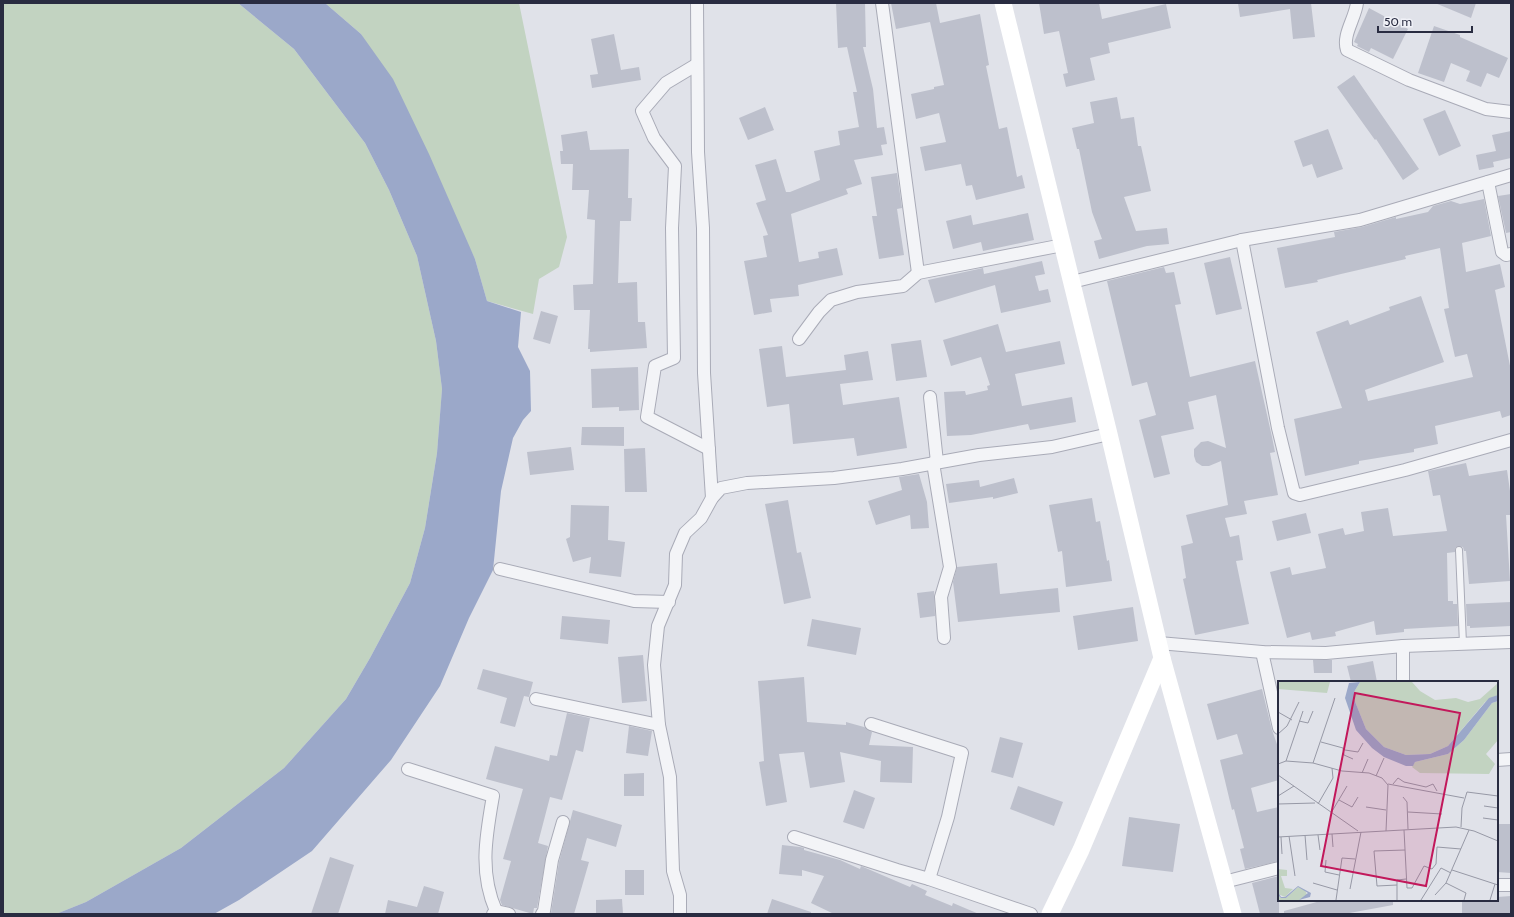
<svg xmlns="http://www.w3.org/2000/svg" width="1514" height="917" font-family="Cabin,sans-serif">
	<style>
		.green { fill: #c2d3c1 }
		.water { fill: #9ba8c9 }
		.building { fill: #bdc0cc }
		.lines { fill: none; stroke-linecap: round; stroke-linejoin: round }
		.lane-casing { stroke: #a9abb7; stroke-width: 8 }
		.street-casing { stroke: #a9abb7; stroke-width: 14 }
		.lane { stroke: #f3f4f7; stroke-width: 6 }
		.street { stroke: #f3f4f7; stroke-width: 12 }
		.secondary { stroke: #fff; stroke-width: 17 }
		.inset-road { fill: none; stroke: #9799a6; stroke-width: 1 }
		.view { fill: #c2185b; fill-opacity: 0.15; stroke: #c2185b; stroke-width: 2 }
		.inset-edge { fill: none; stroke: #292c41; stroke-width: 2 }
	</style>
	<rect width="100%" height="100%" fill="#e0e2e9"/>
	<!-- green -->
	<g class="green">
		<polygon points="3,3 238,3 294,49 365,143 389,190 417,256 436,341 442,389 437,453 425,528 410,583 370,658 346,699 284,768 181,848 86,902 56,914 3,914"/>
		<polygon points="325,3 519,3 567,237 559,267 539,279 533,314 487,301 475,259 361,34"/>
	</g>
	<!-- water -->
	<polygon class="water" points="238,3 325,3 361,34 393,79 429,154 475,259 487,301 521,312 518,347 530,371 531,411 523,420 513,438 501,491 493,570 469,618 440,686 391,760 312,851 239,900 214,914 56,914 86,902 181,848 284,768 346,699 370,658 410,583 425,528 437,453 442,389 436,341 417,256 389,190 365,143 294,49"/>
	<!-- building -->
	<g class="building">
		<polygon points="836,3 865,3 866,47 863,47 873,89 877,128 884,127 887,144 881,145 883,155 854,160 862,184 846,189 848,194 791,214 799,262 819,258 818,252 837,248 843,275 798,285 799,296 770,299 772,312 754,315 744,261 767,257 763,236 768,235 756,203 766,200 755,165 776,159 786,192 790,192 820,180 814,151 840,145 838,131 859,127 853,92 857,92 847,47 838,48"/>
		<polygon points="891,3 936,3 940,23 980,14 989,65 986,66 999,129 1007,127 1017,177 1022,175 1025,188 976,200 972,185 966,186 961,164 925,171 920,147 946,142 939,113 916,119 911,94 934,89 934,87 944,85 930,22 896,29"/>
		<polygon points="1039,3 1099,3 1102,19 1166,4 1171,28 1108,43 1110,53 1090,58 1095,80 1066,87 1063,74 1068,73 1059,31 1044,34"/>
		<polygon points="1238,3 1311,3 1315,37 1293,39 1290,9 1240,17"/>
		<polygon points="1435,3 1476,3 1471,18"/>
		<polygon points="1369,8 1408,29 1393,59 1371,48 1369,52 1357,46 1358,44 1354,42"/>
		<polygon points="1434,26 1460,35 1460,37 1508,58 1499,78 1487,73 1481,87 1466,81 1470,71 1451,63 1444,82 1418,73"/>
		<polygon points="614,34 621,70 639,67 641,80 592,88 590,75 598,74 591,39"/>
		<polygon points="1354,75 1419,169 1403,180 1376,139 1375,140 1337,87"/>
		<polygon points="1117,97 1121,119 1134,117 1138,146 1141,146 1151,191 1124,197 1136,231 1167,228 1169,244 1147,246 1099,259 1094,241 1102,239 1092,212 1079,149 1077,149 1072,128 1094,123 1090,102"/>
		<polygon points="765,107 774,130 748,140 739,118"/>
		<polygon points="1445,110 1461,146 1439,156 1423,119"/>
		<polygon points="1328,129 1343,169 1317,178 1312,164 1303,167 1294,141"/>
		<polygon points="587,131 590,150 629,149 628,198 632,198 631,221 620,221 618,283 637,282 638,322 645,322 647,348 590,352 590,349 588,349 590,310 574,310 573,285 593,284 595,220 587,219 589,190 572,190 573,164 561,164 560,151 563,151 561,135"/>
		<polygon points="1511,131 1511,158 1493,162 1494,167 1479,170 1476,155 1496,151 1492,135"/>
		<polygon points="897,173 902,208 897,209 904,255 879,259 872,216 877,216 871,177"/>
		<polygon points="1511,194 1511,232 1506,233 1498,196"/>
		<polygon points="1484,199 1491,236 1462,243 1466,272 1500,264 1505,287 1495,290 1511,371 1511,415 1502,418 1500,411 1435,426 1438,444 1414,449 1414,452 1359,461 1359,464 1305,476 1294,419 1342,408 1316,332 1348,320 1350,325 1390,310 1389,307 1421,296 1444,362 1365,390 1368,401 1473,377 1467,354 1455,357 1444,309 1449,308 1440,248 1405,256 1406,259 1341,274 1317,280 1318,282 1285,288 1277,248 1335,237 1334,232 1362,227 1396,217 1396,219 1428,212 1433,206 1451,201 1460,204"/>
		<polygon points="1028,213 1034,240 983,251 981,242 953,249 946,221 971,215 973,225"/>
		<polygon points="1230,257 1242,309 1216,315 1204,263"/>
		<polygon points="1042,261 1045,274 1035,276 1039,291 1048,289 1051,302 1001,313 995,285 935,303 928,280 983,268 984,274"/>
		<polygon points="1164,267 1166,273 1174,272 1181,304 1175,305 1190,377 1255,361 1272,437 1275,452 1270,453 1278,495 1244,501 1247,514 1225,518 1230,537 1239,535 1243,560 1236,561 1249,624 1195,635 1183,579 1186,578 1181,546 1193,543 1186,515 1228,505 1221,461 1209,466 1202,466 1196,462 1194,456 1194,449 1201,442 1208,441 1226,448 1216,395 1188,402 1194,429 1161,436 1170,474 1154,478 1139,420 1156,415 1147,382 1132,386 1107,281"/>
		<polygon points="541,311 558,316 550,344 533,339"/>
		<polygon points="998,324 1006,352 1060,341 1065,364 1015,374 1022,406 1072,397 1076,422 1030,430 1028,424 971,435 947,436 944,392 965,391 966,395 988,390 987,386 990,385 981,357 951,366 943,340"/>
		<polygon points="921,340 927,377 896,381 891,344"/>
		<polygon points="782,346 786,377 846,370 844,355 868,351 873,380 840,384 843,405 899,397 907,448 857,456 854,438 793,444 789,404 767,407 759,349"/>
		<polygon points="638,367 639,410 619,411 619,407 592,408 591,369"/>
		<polygon points="582,427 624,427 624,446 581,445"/>
		<polygon points="571,447 574,470 530,475 527,452"/>
		<polygon points="645,448 647,492 625,492 624,449"/>
		<polygon points="1466,463 1469,476 1507,470 1511,498 1511,515 1506,515 1510,581 1469,584 1466,551 1464,551 1463,547 1458,546 1455,548 1455,552 1447,553 1448,601 1453,601 1453,604 1457,604 1458,626 1404,629 1404,632 1376,635 1374,621 1335,632 1336,636 1312,640 1310,632 1287,638 1270,572 1290,567 1292,575 1326,568 1318,534 1343,528 1345,535 1364,531 1361,512 1388,508 1393,536 1447,531 1440,495 1433,496 1428,471"/>
		<polygon points="919,474 927,502 929,528 911,529 910,515 876,525 868,501 902,490 899,477"/>
		<polygon points="1014,478 1018,493 993,499 993,497 949,503 946,484 979,480 980,487"/>
		<polygon points="1092,498 1096,522 1100,521 1107,561 1109,560 1112,581 1066,587 1062,551 1058,552 1049,505"/>
		<polygon points="788,500 797,553 801,552 811,598 784,604 765,504"/>
		<polygon points="571,505 609,506 608,540 625,542 621,577 589,573 591,557 573,562 566,539 570,537"/>
		<polygon points="1306,513 1311,533 1277,541 1272,521"/>
		<polygon points="997,563 1000,594 1058,588 1060,612 958,622 953,582 957,567"/>
		<polygon points="934,591 935,616 920,618 917,593"/>
		<polygon points="1511,602 1511,626 1470,628 1470,626 1467,626 1466,604"/>
		<polygon points="1133,607 1138,641 1078,650 1073,616"/>
		<polygon points="562,616 610,620 608,644 560,639"/>
		<polygon points="812,619 861,628 856,655 807,646"/>
		<polygon points="643,655 647,701 622,703 618,657"/>
		<polygon points="1313,660 1332,660 1332,673 1314,673"/>
		<polygon points="1373,661 1377,682 1351,682 1347,666"/>
		<polygon points="483,669 533,682 529,697 524,696 515,727 500,723 507,698 477,689"/>
		<polygon points="804,677 807,722 846,725 846,722 864,727 872,732 869,745 913,747 912,783 880,782 881,761 840,752 845,782 810,788 804,752 779,754 787,802 766,806 759,762 764,761 758,681"/>
		<polygon points="1262,689 1272,730 1279,750 1279,780 1251,788 1257,812 1279,807 1279,861 1245,869 1240,849 1244,848 1234,809 1232,810 1220,760 1243,754 1237,734 1217,740 1207,704"/>
		<polygon points="567,713 590,718 583,752 576,750 562,800 550,797 538,843 548,846 537,908 534,908 533,914 502,905 500,900 511,861 503,859 523,789 486,779 495,746 549,761 550,755 557,756"/>
		<polygon points="629,726 652,731 648,756 626,753"/>
		<polygon points="1000,737 1023,743 1013,778 991,772"/>
		<polygon points="644,773 644,796 624,796 624,774"/>
		<polygon points="1018,786 1063,802 1054,826 1010,809"/>
		<polygon points="854,790 875,798 864,829 843,822"/>
		<polygon points="573,810 622,825 616,847 587,838 581,860 589,862 574,914 556,914 551,913 559,862"/>
		<polygon points="1129,817 1180,824 1173,872 1122,866"/>
		<polygon points="1497,824 1511,824 1511,873 1497,872"/>
		<polygon points="782,845 800,847 804,848 804,850 840,860 860,869 861,866 910,887 912,884 927,891 925,895 952,906 953,903 979,914 834,914 811,903 824,876 802,870 802,876 779,874"/>
		<polygon points="330,857 354,865 338,914 311,914"/>
		<rect x="625" y="870" width="19" height="25"/>
		<polygon points="1279,876 1279,914 1260,914 1252,883"/>
		<polygon points="424,886 444,892 438,914 385,914 388,900 417,907"/>
		<polygon points="1511,896 1511,914 1462,914 1462,900 1497,900 1497,897"/>
		<polygon points="622,899 623,914 596,914 596,900"/>
		<polygon points="772,899 811,912 811,914 767,914"/>
		<polygon points="1324,900 1393,900 1393,905 1344,914 1284,914 1284,911"/>
	</g>
	<g class="lines">
		<defs>
			<polyline id="lane" points="1459,550 1463,644"/>
			<g id="street">
				<polyline points="697,3 698,152 703,228 704,373 712,498"/>
				<polyline points="882,3 918,273"/>
				<path d="M1357 3C1355 19 1342 35 1347 50L1409 80 1486 109 1511 112"/>
				<polyline points="696,65 666,83 642,111 654,138 675,166 672,228 674,358 655,366 647,417 709,449"/>
				<polyline points="1488,182 1502,252 1506,255 1511,254"/>
				<polyline points="1242,240 1278,428 1294,493 1300,495 1405,470 1511,440"/>
				<polyline points="1072,282 1242,240 1360,220 1511,175"/>
				<polyline points="799,339 819,312 831,300 857,292 903,286 918,273 1063,245"/>
				<polyline points="930,397 937,462"/>
				<polyline points="933,463 950,567 941,597 944,638"/>
				<polyline points="500,569 634,601 669,602"/>
				<polyline points="1159,643 1262,652 1326,653 1403,646 1511,642"/>
				<polyline points="1262,652 1279,728"/>
				<polyline points="1403,682 1403,646"/>
				<polyline points="536,699 659,725"/>
				<polyline points="871,724 962,753 948,817 929,879"/>
				<polyline points="1497,760 1511,759"/>
				<path d="M408 769 493 796C486 836 479 872 496 911"/>
				<polyline points="794,837 897,870 929,879 1031,914"/>
				<polyline points="1224,882 1279,868"/>
				<polyline points="1497,885 1511,885"/>
				<polyline points="493,914 496,911 509,914"/>
				<polyline points="542,914 544,911 552,860 563,822"/>
				<polyline points="680,914 680,895 673,871 670,777 659,725 654,665 658,626 675,585 676,554 685,533 701,518 712,498 721,488 747,483 834,478 902,469 979,455 1052,447 1109,434"/>
			</g>
		</defs>
		<!-- lane casing -->
		<use href="#lane" class="lane-casing"/>
		<!-- street casing -->
		<use href="#street" class="street-casing"/>
		<!-- lane -->
		<use href="#lane" class="lane"/>
		<!-- street -->
		<use href="#street" class="street"/>
		<!-- secondary -->
		<g class="secondary">
			<polyline points="1003,3 1109,434 1162,658 1233,914"/>
			<polyline points="1050,914 1081,850 1162,658"/>
		</g>
	</g>
	<!-- overview -->
	<g transform="translate(1278 681)">
		<rect width="220" height="220" fill="#e0e2e9"/>
		<path d="M0 1H52L49 12 0 8ZM82 1H134L142 10 157 19 178 17 190 21 202 18 220 2V14L207 21 170 65 152 73 128 74 106 66 88 48 76 18V11ZM220 20V59L208 73 217 83 211 93 142 92 134 86 137 81 170 73 186 59 214 22ZM0 188 9 189V195H3L7 207 15 208 7 216 0 213 3 217H8L20 206 27 209 29 214 21 219H0Z" fill="#c2d3c1"/>
		<path d="M82 1 76 11V18L88 48 106 66 128 74 152 73 170 65 211 17 220 14V20L214 22 186 59 170 73 137 81 135 85H128L106 76 94 67 78 49 67 17 71 2ZM20 205 33 212 32 216 21 219 30 212 20 206 8 217H3L0 214V211L3 216H7Z" fill="#9ba8c9"/>
		<path class="inset-road" d="M0 31 14 39M21 40 30 42 35 30M0 53 9 45 21 21M43 61 65 67 66 74 75 78M67 69 80 71 85 62M8 80 25 30M35 82 57 17M0 83 8 80 35 82 64 90 91 92 104 97 110 104 108 150M84 92 90 78M0 94 80 150M98 95 106 77M110 103 186 117M115 103 120 97 126 101 148 106 155 103 159 110M0 115 16 105M125 116 129 121 130 148M61 119 74 126 80 116M0 123 37 122M40 123 55 97 54 87M206 125 220 127M88 126 108 129M130 131 164 133M53 132 69 105M205 137 220 139M183 146 184 127 189 111 220 115M126 149 129 207H134L146 185 154 188 158 183 159 166 183 168M54 153 55 166M27 154 29 179M40 154 42 169M11 155 17 195M0 156 178 146 196 150 220 160M3 156 4 173M48 179 47 191 61 194M174 189 220 204M35 202 59 209M168 202 188 212 186 219M119 204 99 205 96 170 127 169M72 208 83 151M157 214 168 202 191 149M58 219 64 177 77 178M119 219V199L128 198M143 219 163 187 173 192M212 219 217 203"/>
		<path class="view" d="M77 12 182 32 148 205 43 185Z"/>
		<rect width="220" height="220" class="inset-edge"/>
	</g>
	<!-- border -->
	<rect width="1514" height="917" fill="none" stroke="#292c41" stroke-width="8"/>
	<!-- scale -->
	<path d="M1378 26v6h94v-6" fill="none" stroke="#292c41" stroke-width="2"/>
	<text x="1384" y="26" font-size="12" fill="#292c41" stroke="#f0f1f7" stroke-width="3" paint-order="stroke">50 m</text>
</svg>
